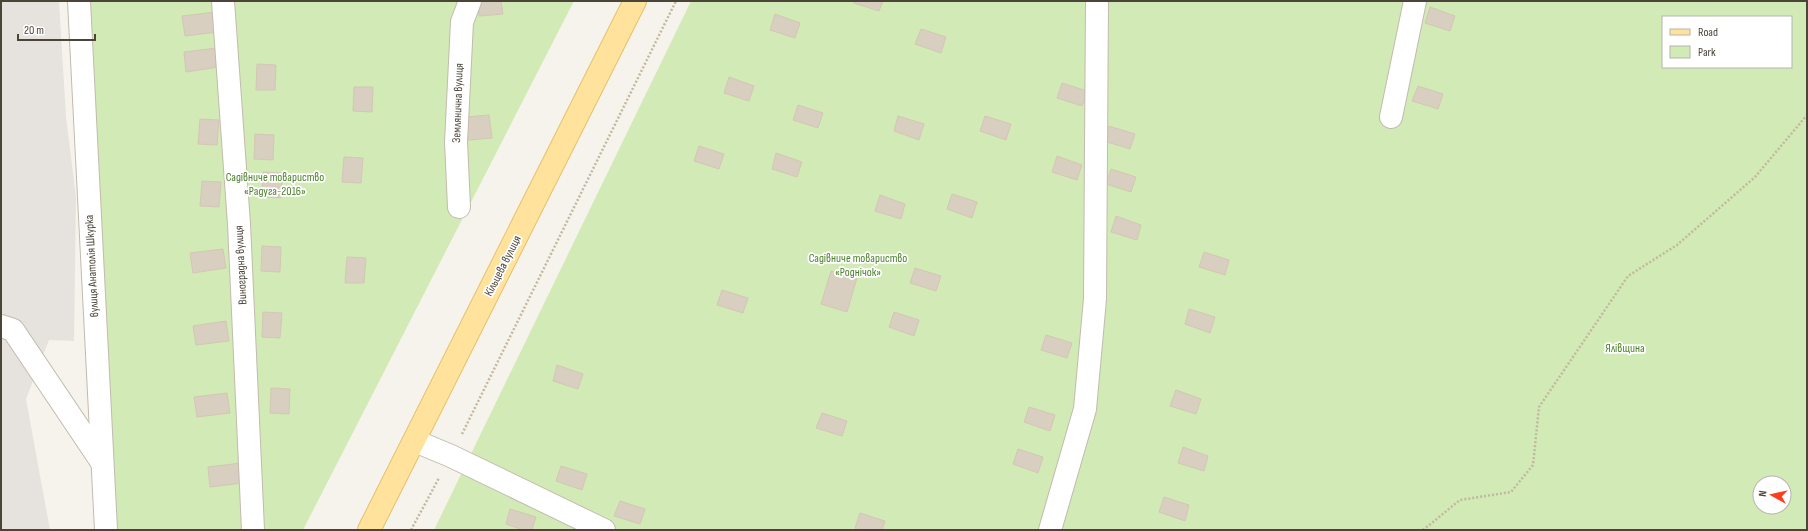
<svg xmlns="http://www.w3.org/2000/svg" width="1808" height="531" font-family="'Sofia Sans Condensed',sans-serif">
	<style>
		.industrial { fill: #e6e2dd }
		.green { fill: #d2eab5; fill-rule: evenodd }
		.building { fill: #d8cfc1; stroke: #d3c7b4 }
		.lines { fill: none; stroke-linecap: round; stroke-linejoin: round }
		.minor-casing { stroke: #c2bbae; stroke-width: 24 }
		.major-casing { stroke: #e6c16a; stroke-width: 24 }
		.path { stroke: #c4b79f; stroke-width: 2.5; stroke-dasharray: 2 2; stroke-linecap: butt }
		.minor { stroke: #fff; stroke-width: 22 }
		.major { stroke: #ffe39c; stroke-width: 22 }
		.labels { text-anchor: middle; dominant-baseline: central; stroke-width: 3.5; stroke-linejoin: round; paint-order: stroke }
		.street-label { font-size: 12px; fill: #4b4439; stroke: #fff }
		.park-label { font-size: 12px; fill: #4a7f2a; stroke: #fff }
	</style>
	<rect width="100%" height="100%" fill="#f6f3ec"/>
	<!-- industrial -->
	<polygon class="industrial" points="1,1 59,1 66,117 76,197 74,341 49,340 26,399 50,530 1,530"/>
	<!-- green -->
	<g class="green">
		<polygon points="82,1 574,1 303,530 110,530"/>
		<path d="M691 1H1807V530H434ZM1663 17H1791V67H1663ZM1760 483H1784V507H1760Z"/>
	</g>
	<!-- building -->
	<g class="building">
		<polygon points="478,1 501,1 503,14 479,16"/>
		<polygon points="854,1 883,1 879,11 854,3"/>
		<polygon points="1430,7 1455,16 1450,31 1425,23"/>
		<polygon points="215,12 218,32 185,36 182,16"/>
		<polygon points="775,14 800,23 795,38 770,30"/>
		<polygon points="921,29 946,37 941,53 915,44"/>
		<polygon points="217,48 219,67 186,72 184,52"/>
		<polygon points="257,64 276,65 275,90 256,90"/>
		<polygon points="729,77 754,86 749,101 724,93"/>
		<polygon points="1062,83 1087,91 1082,106 1057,98"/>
		<polygon points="1418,86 1443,94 1438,109 1412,101"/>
		<polygon points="354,87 373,87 372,112 353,111"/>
		<polygon points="798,105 823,113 818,128 793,120"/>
		<polygon points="489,115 492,138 468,140 466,117"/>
		<polygon points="898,116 924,124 919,140 894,131"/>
		<polygon points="985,116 1011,124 1006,140 980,131"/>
		<polygon points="200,119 219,120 217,145 198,144"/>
		<polygon points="1109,126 1135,134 1130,149 1104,141"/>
		<polygon points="255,134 274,135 273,160 254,159"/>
		<polygon points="699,146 724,154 719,169 694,161"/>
		<polygon points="776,153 802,162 797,177 772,169"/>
		<polygon points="1057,156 1082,165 1077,180 1052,172"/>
		<polygon points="344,157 363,158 361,183 342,182"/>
		<polygon points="1111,169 1136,177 1131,192 1106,184"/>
		<polygon points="263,172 282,173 281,198 262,197"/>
		<polygon points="202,181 221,182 219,207 200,206"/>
		<polygon points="952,194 977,202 972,218 947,209"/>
		<polygon points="880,195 905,204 901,219 875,211"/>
		<polygon points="1116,216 1141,225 1137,240 1111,232"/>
		<polygon points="262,246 281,247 280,272 261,271"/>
		<polygon points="223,249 226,268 193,273 190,253"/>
		<polygon points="1204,252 1229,260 1225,275 1199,267"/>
		<polygon points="347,257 366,258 364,283 345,283"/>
		<polygon points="915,268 941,276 936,291 910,283"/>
		<polygon points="831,271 857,278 847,312 821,304"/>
		<polygon points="722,290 748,298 743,313 717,305"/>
		<polygon points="1189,309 1215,317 1210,333 1185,324"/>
		<polygon points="263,312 282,313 280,338 262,337"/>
		<polygon points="894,312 919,320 914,336 889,327"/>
		<polygon points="226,321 229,341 196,345 193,326"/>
		<polygon points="1046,335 1072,343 1067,358 1041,350"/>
		<polygon points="557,365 583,374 578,389 553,381"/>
		<polygon points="271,388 290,389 289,414 270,413"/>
		<polygon points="1176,390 1201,399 1196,414 1170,406"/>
		<polygon points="227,393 230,413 197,417 194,397"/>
		<polygon points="1029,407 1055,415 1050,431 1024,422"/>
		<polygon points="822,413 847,421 842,436 816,428"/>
		<polygon points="1183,447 1208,456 1204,471 1178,463"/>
		<polygon points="1018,449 1043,457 1038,473 1013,464"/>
		<polygon points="241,463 243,483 210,487 208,467"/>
		<polygon points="561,466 587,474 582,490 556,481"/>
		<polygon points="1164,497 1189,505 1185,521 1159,512"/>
		<polygon points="620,501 645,509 640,524 614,516"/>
		<polygon points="510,509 536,517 532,530 523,530 506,524"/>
		<polygon points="860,513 885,521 882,530 859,530 855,528"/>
	</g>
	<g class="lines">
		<defs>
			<g id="minor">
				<polyline points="79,1 106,530"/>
				<polyline points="223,1 239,224 253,530"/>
				<polyline points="1391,117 1415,1"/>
				<polyline points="459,207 456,142 462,22 470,1"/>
				<polyline points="1,326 13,330 101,461"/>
				<polyline points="415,441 451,456 604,530"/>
				<polyline points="1050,530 1085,409 1095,299 1097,1"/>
			</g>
			<polyline id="major" points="369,530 635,1"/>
		</defs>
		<!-- minor casing -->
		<use href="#minor" class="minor-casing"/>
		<!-- major casing -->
		<use href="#major" class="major-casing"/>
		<!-- path -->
		<g class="path">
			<polyline points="462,434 676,1"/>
			<polyline points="411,530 439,478"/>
			<polyline points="1423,530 1460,500 1511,492 1533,465 1539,407 1628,276 1677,245 1755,177 1807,115"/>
		</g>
		<!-- minor -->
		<use href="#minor" class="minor"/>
		<!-- major -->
		<use href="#major" class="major"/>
	</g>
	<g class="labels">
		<!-- street labels -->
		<g class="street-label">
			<text transform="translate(458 103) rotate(-88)">Землянична вулиця</text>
			<text transform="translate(241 265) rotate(-93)">Виноградна вулиця</text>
			<text transform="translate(92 266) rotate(-93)">вулиця Анатолія Шкурка</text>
			<text transform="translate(503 266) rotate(-63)">Кільцева вулиця</text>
		</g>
		<!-- park labels -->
		<g class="park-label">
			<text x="275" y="177">Садівниче товариство<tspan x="275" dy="14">«Радуга-2016»</tspan></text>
			<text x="858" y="258">Садівниче товариство<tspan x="858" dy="14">«Роднічок»</tspan></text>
			<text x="1625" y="348">Ялівщина</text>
		</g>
	</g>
	<!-- border -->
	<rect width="1808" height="531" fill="none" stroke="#4b4439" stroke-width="4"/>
	<!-- legend -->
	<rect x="1662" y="16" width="130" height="52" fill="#ffffff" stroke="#b7b4b0"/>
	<rect x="1670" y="29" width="20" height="6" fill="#ffe39c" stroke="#b7b4b0"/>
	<text x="1698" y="36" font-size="12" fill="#4b4439">Road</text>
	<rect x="1670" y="46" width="20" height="12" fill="#d2eab5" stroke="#b7b4b0"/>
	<text x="1698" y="56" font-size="12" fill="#4b4439">Park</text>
	<!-- north arrow -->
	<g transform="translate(1772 495) rotate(278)"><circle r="19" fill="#ffffff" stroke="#b7b4b0"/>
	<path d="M0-3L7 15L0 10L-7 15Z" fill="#fc3f1d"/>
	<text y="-6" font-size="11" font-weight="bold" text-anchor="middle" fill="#4b4439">N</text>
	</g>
	<!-- scale -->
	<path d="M18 34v6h77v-6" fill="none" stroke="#4b4439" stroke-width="2"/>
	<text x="24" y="34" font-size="12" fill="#4b4439" stroke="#ffffff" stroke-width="3" paint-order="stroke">20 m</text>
</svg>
